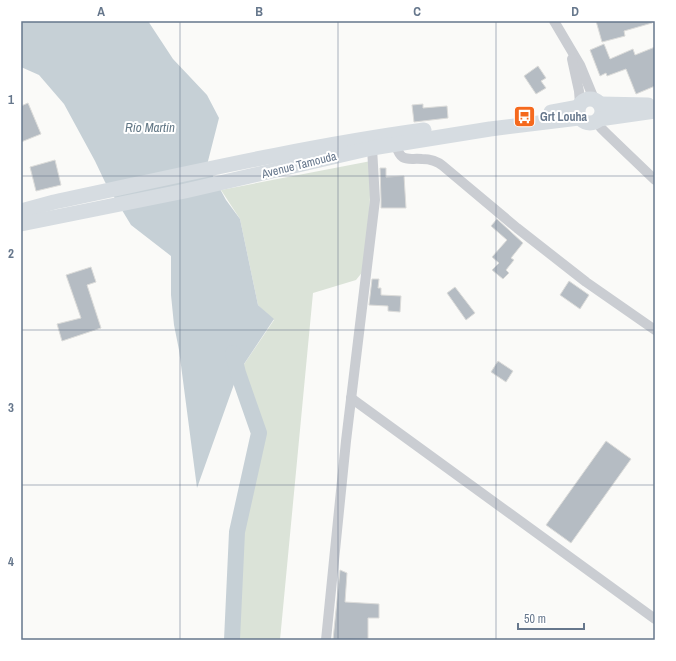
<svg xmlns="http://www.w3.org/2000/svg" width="676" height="661" font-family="'Archivo Narrow',sans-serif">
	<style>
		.green { fill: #dbe3d8 }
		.water { fill: #c6d0d6 }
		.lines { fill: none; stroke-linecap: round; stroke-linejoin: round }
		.river { stroke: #c6d0d6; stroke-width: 16 }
		.building { fill: #b5bcc3; stroke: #dcdcda }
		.minor { stroke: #cacdd2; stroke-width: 10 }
		.highway { stroke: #d6dce1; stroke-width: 15 }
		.grid { fill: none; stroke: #66778c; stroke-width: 1; stroke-opacity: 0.55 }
		.labels { text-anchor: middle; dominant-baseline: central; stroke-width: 4; stroke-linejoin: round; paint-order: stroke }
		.poi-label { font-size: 12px; font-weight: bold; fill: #66778c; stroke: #fff; text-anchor: start }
		.street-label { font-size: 12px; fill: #66778c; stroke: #fff }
		.water-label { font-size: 13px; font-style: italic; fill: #637886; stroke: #fff }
		.neatline { fill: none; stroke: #66778c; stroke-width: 1.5 }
		.grid-label { font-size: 13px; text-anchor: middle; font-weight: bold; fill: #66778c }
	</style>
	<rect width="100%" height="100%" fill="#fafaf8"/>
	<!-- green -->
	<polygon class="green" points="371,161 368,265 356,280 313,293 280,640 232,640 237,532 259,433 238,373 274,320 258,305 240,219 221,190"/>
	<!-- water -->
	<polygon class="water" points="21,21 148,21 173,59 207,95 219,118 207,165 226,200 240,219 258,305 274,319 238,373 197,488 179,350 174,325 171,295 171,256 131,225 105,182 95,161 64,104 39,75 21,67"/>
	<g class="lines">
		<!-- river -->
		<polyline class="river" points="232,640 237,532 259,433 238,373 233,353"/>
	</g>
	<!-- building -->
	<g class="building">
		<polygon points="596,21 651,21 652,23 624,31 625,36 602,42"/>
		<polygon points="604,44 610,59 633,49 635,55 655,47 655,86 636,94 626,69 607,76 606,73 600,76 590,50"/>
		<polygon points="538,66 546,78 541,81 546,88 536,94 524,76"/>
		<polygon points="28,103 41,134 21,142 21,106"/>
		<polygon points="423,104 423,108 447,106 448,118 414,122 412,105"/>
		<polygon points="55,160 61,185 36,191 30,167"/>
		<polygon points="380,168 386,168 386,177 404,176 406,208 381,208 381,200"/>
		<polygon points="497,219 523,243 511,258 514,260 506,270 509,273 503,279 492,270 499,263 492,257 507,240 491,226"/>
		<polygon points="91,267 96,282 87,285 101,328 62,341 57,324 81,318 66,275"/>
		<polygon points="372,279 379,279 378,288 381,288 381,295 401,296 400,312 388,311 388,306 369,305"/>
		<polygon points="569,281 589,295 580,309 560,295"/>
		<polygon points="455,287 475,313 466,320 447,293"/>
		<polygon points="498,361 513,371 506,382 491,372"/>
		<polygon points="606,441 631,459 571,543 546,525"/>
		<polygon points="340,570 347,573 345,602 379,604 379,618 368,618 368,639 333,640"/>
	</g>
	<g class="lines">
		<!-- minor -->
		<g class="minor">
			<polyline points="554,21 580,65 594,99"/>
			<polyline points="572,59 579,91 580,103"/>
			<polyline points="597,121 601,128 607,134 655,180"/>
			<path d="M396 145C401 163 407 158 422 159 430 159 437 161 443 166L517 228 586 282 655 330"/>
			<polyline points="351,398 655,619"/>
			<polyline points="326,640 346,441 375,200 372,148"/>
		</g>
		<!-- highway -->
		<g class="highway">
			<circle cx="590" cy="111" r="12"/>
			<polyline points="600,104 648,105"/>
			<polyline points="551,112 578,107"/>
			<polyline points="599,119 655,111"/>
			<path d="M21 211 54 202C177 176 300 147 424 130"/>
			<polyline points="21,224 185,191 372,148 490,129 579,118"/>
		</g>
	</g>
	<!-- grid -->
	<path class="grid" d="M180 21V640M338 21V640M496 21V640M21 176H655M21 330H655M21 485H655"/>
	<!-- icons -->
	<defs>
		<symbol id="bus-square" viewBox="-11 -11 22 22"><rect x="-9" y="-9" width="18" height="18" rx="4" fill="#f5691d" stroke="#fff"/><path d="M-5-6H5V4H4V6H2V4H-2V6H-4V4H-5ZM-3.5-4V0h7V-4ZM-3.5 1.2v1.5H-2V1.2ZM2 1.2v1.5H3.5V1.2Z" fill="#fff"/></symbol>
	</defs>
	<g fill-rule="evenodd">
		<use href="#bus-square" x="512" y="104" width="25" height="25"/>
	</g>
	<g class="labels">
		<!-- poi labels -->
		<g class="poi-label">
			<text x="540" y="117">Grt Louha</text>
		</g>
		<!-- street labels -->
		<g class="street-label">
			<text transform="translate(299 165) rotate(-14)">Avenue Tamouda</text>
		</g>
		<!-- water labels -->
		<g class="water-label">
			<text x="150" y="127">Río Martín</text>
		</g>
	</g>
	<!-- border -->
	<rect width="676" height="661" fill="none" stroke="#ffffff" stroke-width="44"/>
	<!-- scale -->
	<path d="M518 623v6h66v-6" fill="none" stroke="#66778c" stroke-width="2"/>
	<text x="524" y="623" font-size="12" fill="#66778c" stroke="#ffffff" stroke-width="3" paint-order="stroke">50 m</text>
	<rect x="22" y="22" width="632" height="617" class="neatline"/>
	<g class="grid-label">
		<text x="101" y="16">A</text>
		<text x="259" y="16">B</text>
		<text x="417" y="16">C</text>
		<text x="575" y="16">D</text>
		<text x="11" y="104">1</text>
		<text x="11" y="258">2</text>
		<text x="11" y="412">3</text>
		<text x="11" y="566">4</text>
	</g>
</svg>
